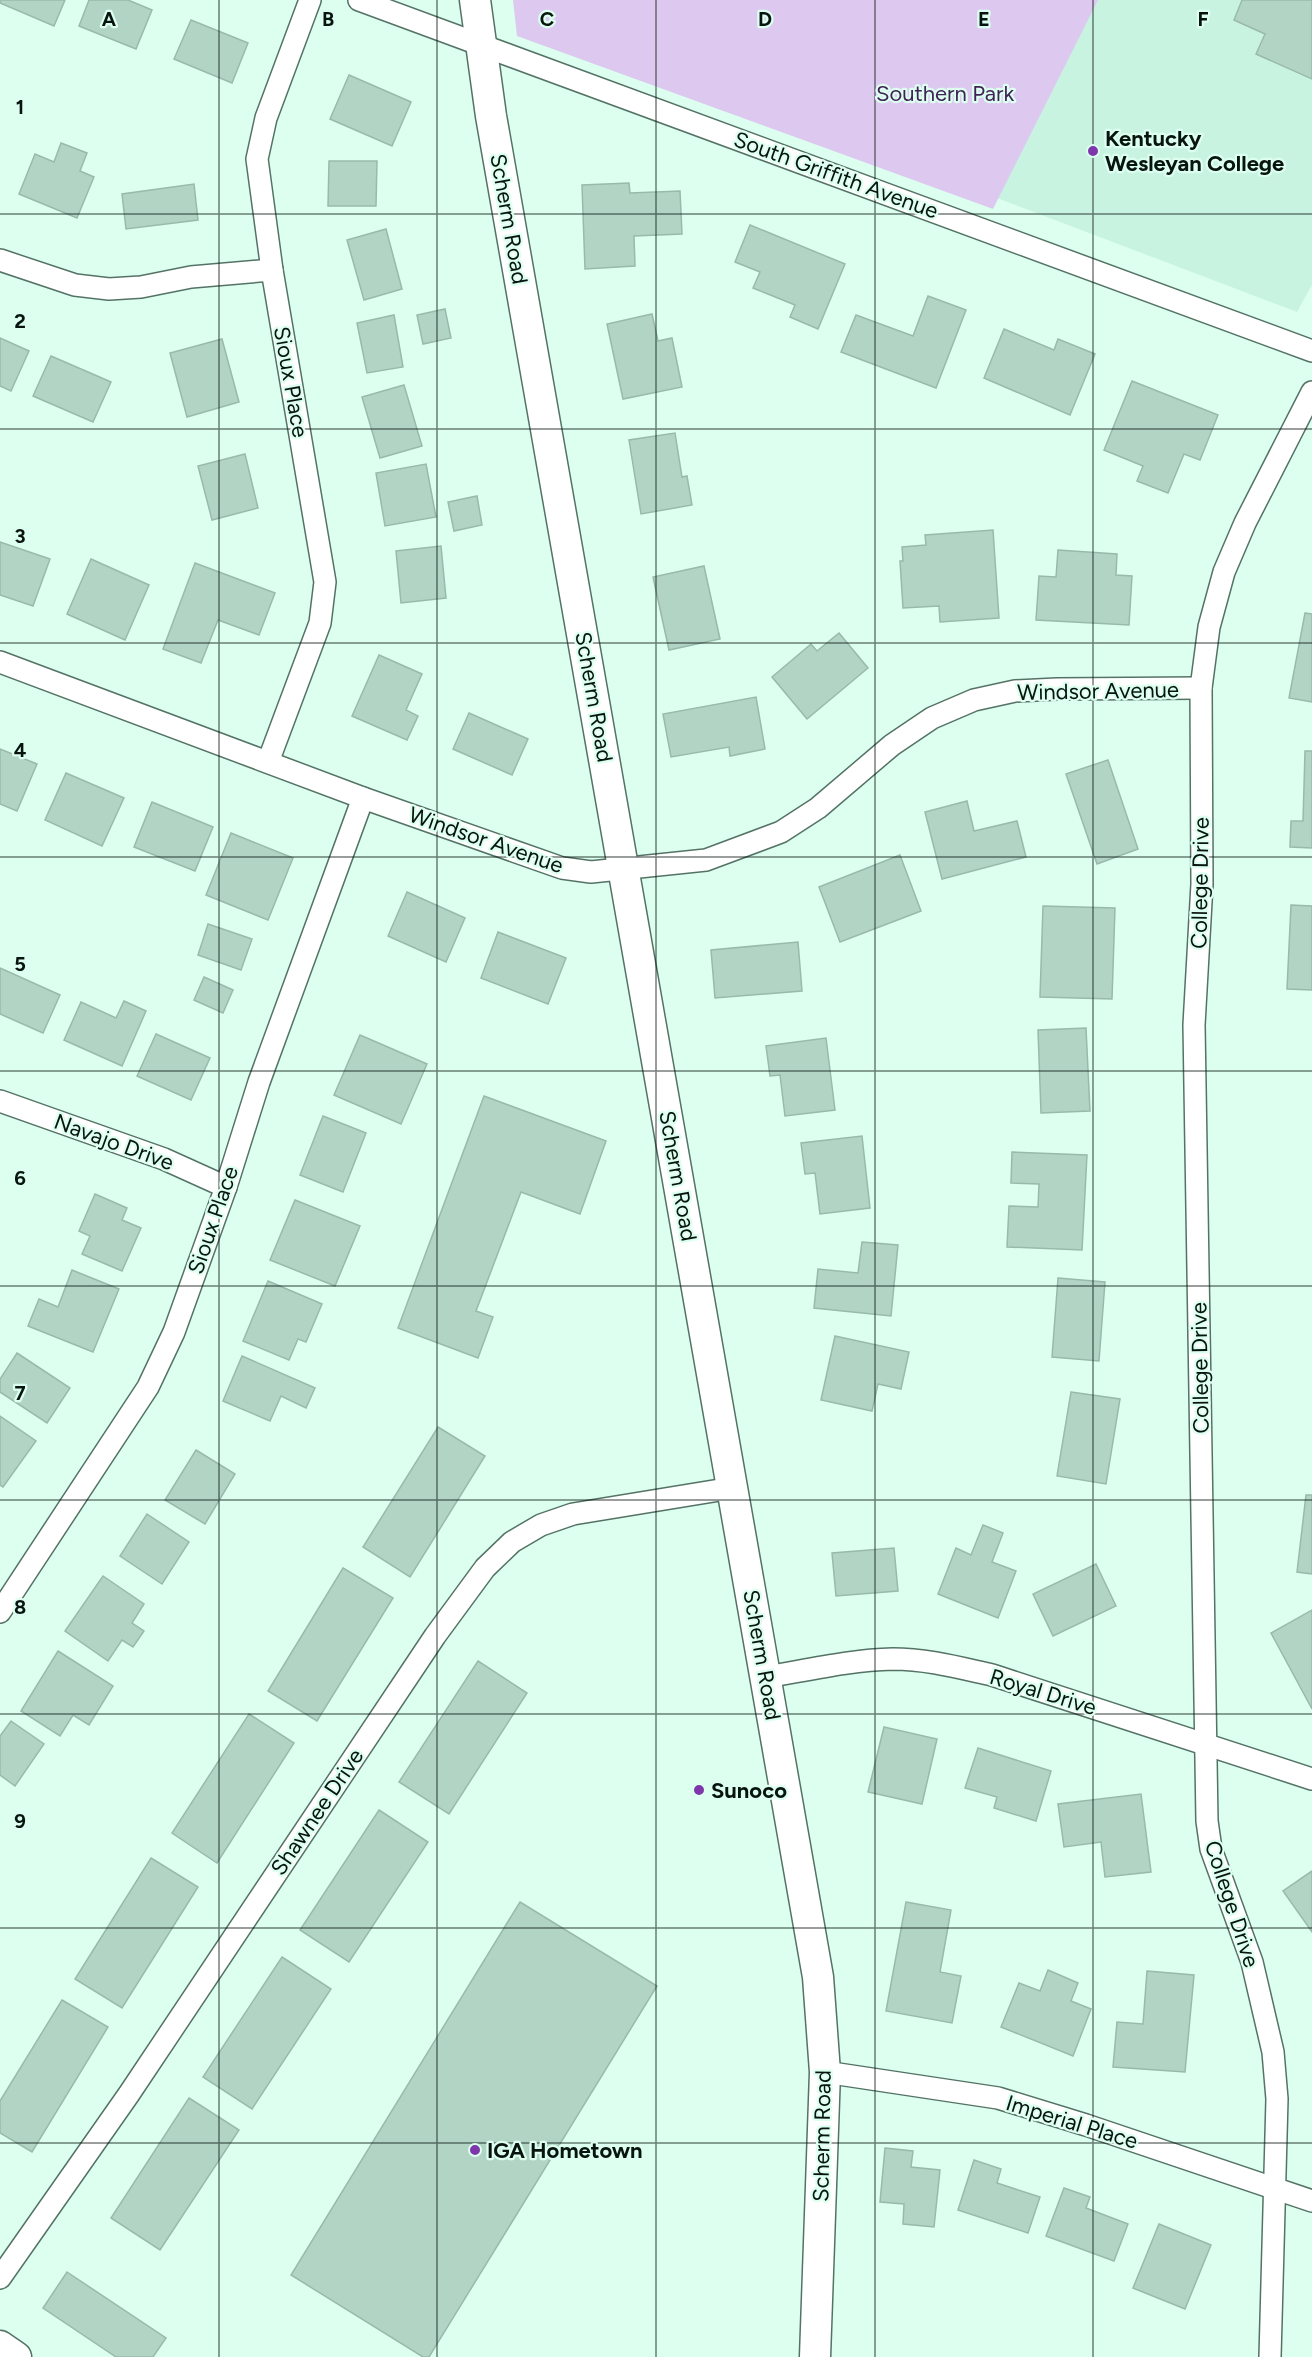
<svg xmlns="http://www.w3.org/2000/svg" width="1312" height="2357" font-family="Figtree,sans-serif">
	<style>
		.built { fill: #c9f3e1 }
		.green { fill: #ddc8f0 }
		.building { fill: #b2d4c5; stroke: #99baab; stroke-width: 1.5 }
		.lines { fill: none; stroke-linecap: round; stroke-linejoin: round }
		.street-casing { stroke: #547366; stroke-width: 24 }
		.secondary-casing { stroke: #547366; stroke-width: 33 }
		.street { stroke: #fff; stroke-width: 21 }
		.secondary { stroke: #fff; stroke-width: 30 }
		.grid { fill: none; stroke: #08140f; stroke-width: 1.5; stroke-opacity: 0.55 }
		.poi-dot { fill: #7e37aa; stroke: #dcffef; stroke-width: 2 }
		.labels { text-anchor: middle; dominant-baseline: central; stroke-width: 4.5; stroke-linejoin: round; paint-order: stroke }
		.park-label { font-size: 22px; fill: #412256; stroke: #dcffef }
		.poi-label { font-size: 22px; font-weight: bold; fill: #08140f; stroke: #dcffef; text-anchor: start }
		.street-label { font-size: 22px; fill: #08140f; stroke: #dcffef }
		.grid-label { font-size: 20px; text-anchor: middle; font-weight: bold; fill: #08140f; stroke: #dcffef; stroke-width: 4.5; stroke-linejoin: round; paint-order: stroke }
	</style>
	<rect width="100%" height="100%" fill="#dcffef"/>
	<!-- built -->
	<polygon class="built" points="518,0 1312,0 1312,285 1297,312 521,17"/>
	<!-- green -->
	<polygon class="green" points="513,0 1098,0 993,209 517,36"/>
	<!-- building -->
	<g class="building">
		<polygon points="0,0 65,0 54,26 0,3"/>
		<polygon points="89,0 128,0 152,10 136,49 79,26"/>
		<polygon points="1242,0 1312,0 1312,79 1256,54 1265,34 1234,20"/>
		<polygon points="191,20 248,43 232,83 174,59"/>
		<polygon points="349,75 411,102 392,146 330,119"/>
		<polygon points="61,143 87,153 80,171 94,177 77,218 19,194 35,154 54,162"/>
		<polygon points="329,161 377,161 376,206 328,206"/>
		<polygon points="629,183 630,193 680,191 682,234 634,236 635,266 585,269 582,185"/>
		<polygon points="194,184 198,220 126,229 122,194"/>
		<polygon points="750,225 845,264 818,329 790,317 795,305 753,288 760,272 735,262"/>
		<polygon points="386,229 402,289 364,300 347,240"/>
		<polygon points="928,296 966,310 936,388 841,352 856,315 913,336"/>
		<polygon points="445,309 451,338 423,344 417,315"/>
		<polygon points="652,314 658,341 672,338 682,387 623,399 607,324"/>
		<polygon points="394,315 403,367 367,373 357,323"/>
		<polygon points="1004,329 1054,350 1058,339 1095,354 1070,415 984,378"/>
		<polygon points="0,338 29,351 11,391 0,386"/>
		<polygon points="222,339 239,402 187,417 170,353"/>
		<polygon points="51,356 111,382 93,422 33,396"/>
		<polygon points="1132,381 1218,415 1200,460 1184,454 1168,493 1137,481 1143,466 1104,450"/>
		<polygon points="404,385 422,446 380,458 362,397"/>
		<polygon points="675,433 682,477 687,476 692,505 641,514 629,440"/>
		<polygon points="245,454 258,508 212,520 198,466"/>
		<polygon points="426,464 436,517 385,526 376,473"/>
		<polygon points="477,496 482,525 454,531 448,502"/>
		<polygon points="993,530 999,618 940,622 939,606 903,608 900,561 903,561 902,547 926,545 925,535"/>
		<polygon points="0,542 50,559 33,606 0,595"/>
		<polygon points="441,546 446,598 401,603 396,551"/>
		<polygon points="1058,550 1117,554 1116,575 1132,576 1129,625 1036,620 1039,576 1056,577"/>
		<polygon points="91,559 149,585 125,640 67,614"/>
		<polygon points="195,563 275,593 259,635 218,620 201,663 163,649"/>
		<polygon points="704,566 720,639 669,650 653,577"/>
		<polygon points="1305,613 1312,614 1312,702 1289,698"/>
		<polygon points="839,633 868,668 807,719 772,677 811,644 817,651"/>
		<polygon points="379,655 422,674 406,710 418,716 407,740 352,716"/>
		<polygon points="756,697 765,749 730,756 729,747 671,757 663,714"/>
		<polygon points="469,713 528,739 512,775 453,749"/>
		<polygon points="0,749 37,764 17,811 0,804"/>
		<polygon points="1305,751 1312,751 1312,848 1290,847 1291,821 1303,821"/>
		<polygon points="1108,760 1138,849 1097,864 1066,774"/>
		<polygon points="66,773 124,798 102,846 45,820"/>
		<polygon points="967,801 974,831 1017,821 1026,857 942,879 925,812"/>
		<polygon points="152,802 213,827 195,871 134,847"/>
		<polygon points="231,833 293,858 268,920 206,895"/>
		<polygon points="900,855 921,911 840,942 819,887"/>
		<polygon points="407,892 465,918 446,962 388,936"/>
		<polygon points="1291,905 1312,906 1312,990 1287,989"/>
		<polygon points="1043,906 1115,908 1112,999 1040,997"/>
		<polygon points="208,924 252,939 241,970 198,955"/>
		<polygon points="498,932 566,958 548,1004 481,978"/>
		<polygon points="798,942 802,991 715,998 711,950"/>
		<polygon points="0,968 60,995 43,1033 0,1014"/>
		<polygon points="204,977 233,990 223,1013 194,1000"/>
		<polygon points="124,1001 146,1011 122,1066 64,1040 81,1002 116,1018"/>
		<polygon points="1086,1028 1090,1111 1041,1113 1038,1030"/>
		<polygon points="156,1034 210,1058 191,1100 137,1076"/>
		<polygon points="360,1035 427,1064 401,1124 334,1095"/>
		<polygon points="826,1038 835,1110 785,1116 780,1075 770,1076 766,1046"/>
		<polygon points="484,1096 606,1141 580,1214 521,1192 476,1311 493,1317 478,1358 398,1328"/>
		<polygon points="323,1116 366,1133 343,1192 300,1175"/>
		<polygon points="862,1136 870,1208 820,1214 815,1173 805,1174 801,1143"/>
		<polygon points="1012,1152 1087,1155 1082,1250 1007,1247 1009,1206 1038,1207 1039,1184 1011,1183"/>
		<polygon points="95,1194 127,1208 122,1220 141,1228 122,1271 82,1254 90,1236 79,1231"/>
		<polygon points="295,1200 360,1226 335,1286 270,1260"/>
		<polygon points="862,1242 898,1245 891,1316 814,1308 818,1269 858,1273"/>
		<polygon points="72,1270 119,1289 93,1352 28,1326 39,1299 58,1307"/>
		<polygon points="1058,1278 1105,1282 1099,1361 1052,1357"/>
		<polygon points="268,1281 322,1304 306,1342 298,1339 289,1360 243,1341"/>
		<polygon points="835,1336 909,1352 901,1389 878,1384 872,1411 821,1400"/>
		<polygon points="17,1353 70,1388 47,1423 0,1392 0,1379"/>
		<polygon points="242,1356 315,1388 306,1408 281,1396 270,1421 223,1401"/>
		<polygon points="1071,1392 1120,1399 1106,1484 1057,1476"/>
		<polygon points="0,1416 36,1441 3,1487 0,1485"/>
		<polygon points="438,1427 485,1456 410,1577 363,1547"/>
		<polygon points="196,1450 235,1474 205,1524 165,1500"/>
		<polygon points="1306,1495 1312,1495 1312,1574 1297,1572"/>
		<polygon points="147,1514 189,1542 162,1584 120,1556"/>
		<polygon points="983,1525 1003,1533 992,1562 1016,1571 998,1618 938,1594 956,1548 971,1555"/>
		<polygon points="894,1548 898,1591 836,1596 832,1553"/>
		<polygon points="1096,1564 1116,1606 1053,1636 1033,1594"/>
		<polygon points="343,1568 393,1598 317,1721 268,1691"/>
		<polygon points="103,1576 144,1604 132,1623 144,1631 133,1647 122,1640 108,1661 65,1631"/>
		<polygon points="1312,1610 1312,1709 1271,1633"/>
		<polygon points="58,1651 113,1686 89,1725 73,1715 60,1736 21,1711"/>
		<polygon points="478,1661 527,1693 449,1814 399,1782"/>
		<polygon points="249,1714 294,1743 217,1863 172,1833"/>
		<polygon points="11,1721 44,1744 15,1786 0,1775 0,1736"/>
		<polygon points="884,1727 937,1739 922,1804 868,1792"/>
		<polygon points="978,1748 1051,1771 1036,1821 994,1808 997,1797 965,1788"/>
		<polygon points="1141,1794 1151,1872 1105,1877 1101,1842 1064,1847 1058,1804"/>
		<polygon points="379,1810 428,1842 349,1962 300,1930"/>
		<polygon points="151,1858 198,1887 122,2008 75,1979"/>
		<polygon points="1312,1871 1312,1932 1283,1891"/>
		<polygon points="520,1902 657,1986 429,2357 423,2357 291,2275"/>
		<polygon points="906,1902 951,1910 940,1972 961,1976 952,2023 886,2011"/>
		<polygon points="282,1957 331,1989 252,2109 203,2077"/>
		<polygon points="1048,1970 1078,1983 1071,2001 1091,2009 1073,2056 1001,2027 1019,1983 1040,1991"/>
		<polygon points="1147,1971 1194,1975 1185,2072 1113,2067 1117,2022 1143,2024"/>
		<polygon points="62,2000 108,2027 32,2152 0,2133 0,2101"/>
		<polygon points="189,2098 239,2130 160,2250 111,2218"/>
		<polygon points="885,2148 913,2151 911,2167 940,2170 934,2227 903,2224 904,2204 880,2202"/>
		<polygon points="974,2160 1001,2169 997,2183 1040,2197 1028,2233 958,2210"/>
		<polygon points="1064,2188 1090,2197 1086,2208 1128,2224 1114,2261 1046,2236"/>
		<polygon points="1159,2224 1211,2245 1185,2309 1133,2288"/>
		<polygon points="67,2272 166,2338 153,2357 116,2357 43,2308"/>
	</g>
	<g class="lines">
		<defs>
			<g id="street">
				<polyline points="359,0 1312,351"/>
				<polyline points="0,260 75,285 109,289 141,287 191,277 272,270"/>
				<polyline points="0,662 363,798 562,868 591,872 706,860 781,832 818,808 892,745 932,718 974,700 1015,691 1057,689 1201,688"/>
				<polyline points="268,762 320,623 325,582 272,270 257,159 266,118 310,0"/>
				<polyline points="0,1101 164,1159 226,1187"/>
				<polyline points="0,1612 148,1387 174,1332 226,1187 259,1082 363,798"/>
				<path d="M766 1677C808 1670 850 1660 893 1659 927 1659 960 1668 992 1675L1312 1779"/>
				<polyline points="825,2072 998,2098 1086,2125 1312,2201"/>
				<polyline points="0,2278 129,2094 435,1636 485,1568 512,1542 541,1525 573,1514 732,1488"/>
				<polyline points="1270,2357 1277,2099 1273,2052 1252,1962 1211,1849 1207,1821 1194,1025 1202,884 1201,688 1209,627 1224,572 1245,523 1312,392"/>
			</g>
			<g id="secondary">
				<polyline points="475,0 491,116 818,1977 825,2072 815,2357"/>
				<polyline points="0,2346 16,2357"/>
			</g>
		</defs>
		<!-- street casing -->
		<use href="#street" class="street-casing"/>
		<!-- secondary casing -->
		<use href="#secondary" class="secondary-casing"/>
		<!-- street -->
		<use href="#street" class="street"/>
		<!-- secondary -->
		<use href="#secondary" class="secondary"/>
	</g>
	<!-- grid -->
	<path class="grid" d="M219 0V2357M437 0V2357M656 0V2357M875 0V2357M1093 0V2357M0 214H1312M0 429H1312M0 643H1312M0 857H1312M0 1071H1312M0 1286H1312M0 1500H1312M0 1714H1312M0 1928H1312M0 2143H1312"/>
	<!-- markers -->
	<g class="poi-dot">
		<circle cx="1093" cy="151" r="6"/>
		<circle cx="699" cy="1790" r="6"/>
		<circle cx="475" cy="2150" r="6"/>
	</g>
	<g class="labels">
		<!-- park labels -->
		<g class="park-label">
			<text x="945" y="93">Southern Park</text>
		</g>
		<!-- poi labels -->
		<g class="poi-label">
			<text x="1105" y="138">Kentucky<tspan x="1105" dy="25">Wesleyan College</tspan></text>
			<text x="711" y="1790">Sunoco</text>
			<text x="487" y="2150">IGA Hometown</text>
		</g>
		<!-- street labels -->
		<g class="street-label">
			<text transform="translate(836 175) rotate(20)">South Griffith Avenue</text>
			<text transform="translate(509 219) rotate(80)">Scherm Road</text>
			<text transform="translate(291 382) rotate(80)">Sioux Place</text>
			<text transform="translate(1098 691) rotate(-1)">Windsor Avenue</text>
			<text transform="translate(594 697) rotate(80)">Scherm Road</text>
			<text transform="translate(486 840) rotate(19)">Windsor Avenue</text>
			<text transform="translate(1200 883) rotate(-89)">College Drive</text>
			<text transform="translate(114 1142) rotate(20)">Navajo Drive</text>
			<text transform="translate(678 1176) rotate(80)">Scherm Road</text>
			<text transform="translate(213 1220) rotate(-71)">Sioux Place</text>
			<text transform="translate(1200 1368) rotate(-91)">College Drive</text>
			<text transform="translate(762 1655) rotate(80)">Scherm Road</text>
			<text transform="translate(1043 1692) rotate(17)">Royal Drive</text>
			<text transform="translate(317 1812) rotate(-56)">Shawnee Drive</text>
			<text transform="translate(1232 1904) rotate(72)">College Drive</text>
			<text transform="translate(1072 2122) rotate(17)">Imperial Place</text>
			<text transform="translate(822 2136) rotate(-89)">Scherm Road</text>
		</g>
	</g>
	<g class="grid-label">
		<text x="109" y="26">A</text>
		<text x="328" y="26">B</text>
		<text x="547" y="26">C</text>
		<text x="765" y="26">D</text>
		<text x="984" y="26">E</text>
		<text x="1203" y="26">F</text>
		<text x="20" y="114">1</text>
		<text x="20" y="328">2</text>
		<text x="20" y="543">3</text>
		<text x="20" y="757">4</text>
		<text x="20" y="971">5</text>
		<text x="20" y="1185">6</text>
		<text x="20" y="1400">7</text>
		<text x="20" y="1614">8</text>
		<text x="20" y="1828">9</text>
	</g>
</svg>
